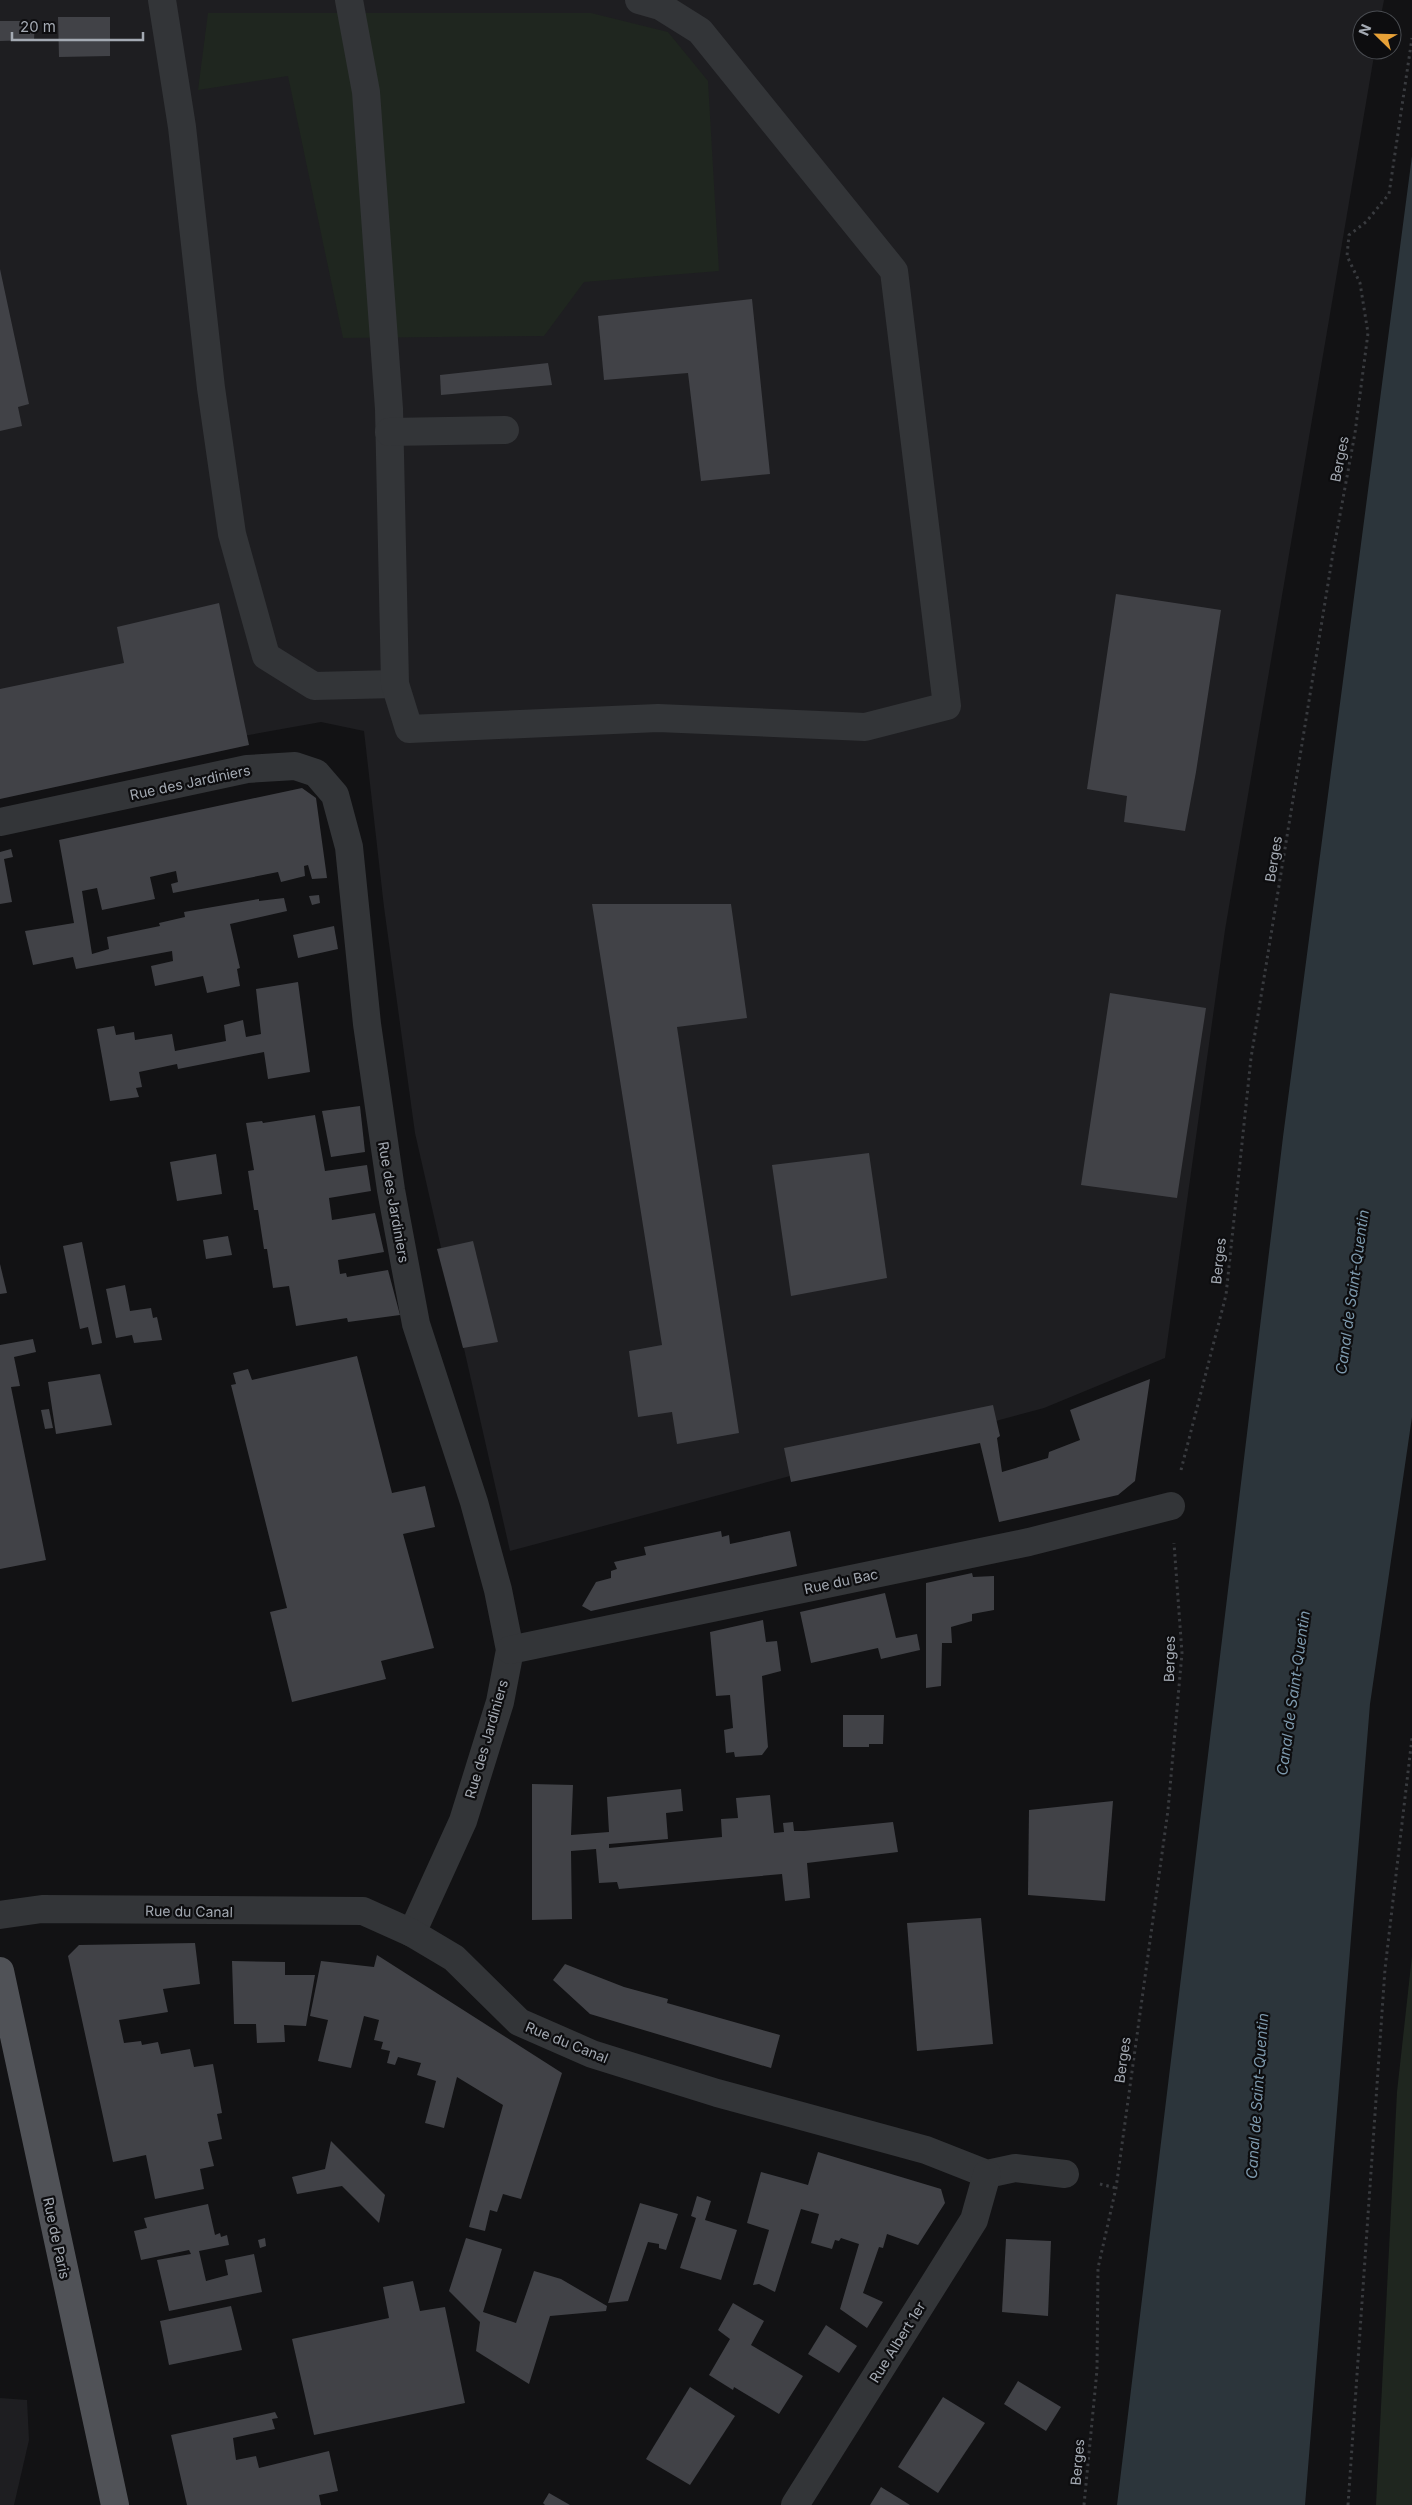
<svg xmlns="http://www.w3.org/2000/svg" width="1412" height="2505" font-family="Inter,sans-serif">
	<style>
		.built { fill: #1e1e21 }
		.green { fill: #1f261f }
		.water { fill: #2c353b }
		.building { fill: #414247 }
		.lines { fill: none; stroke-linecap: round; stroke-linejoin: round }
		.path { stroke: #393b3f; stroke-width: 3; stroke-dasharray: 2.5 4; stroke-linecap: butt }
		.minor { stroke: #333538; stroke-width: 28 }
		.major { stroke: #505257; stroke-width: 28 }
		.labels { text-anchor: middle; dominant-baseline: central; stroke-width: 4.5; stroke-linejoin: round; paint-order: stroke }
		.street-label { font-size: 14px; fill: #a4aab3; stroke: #0d0d0f }
		.water-label { font-size: 15px; font-style: italic; fill: #7d99ad; stroke: #0d0d0f }
	</style>
	<rect width="100%" height="100%" fill="#121214"/>
	<!-- built -->
	<g class="built">
		<polygon points="0,0 1384,0 1380,20 1362,20 1362,50 1375,50 1225,930 1165,1358 1044,1408 510,1551 415,1133 384,907 364,731 321,722 0,780"/>
		<polygon points="0,2398 27,2400 29,2440 14,2505 0,2505"/>
	</g>
	<!-- green -->
	<g class="green">
		<polygon points="208,13 591,13 668,32 708,81 719,271 584,282 544,336 343,338 288,76 198,90"/>
		<polygon points="1412,1956 1412,2505 1376,2505 1397,2092"/>
	</g>
	<!-- water -->
	<polygon class="water" points="1412,156 1412,1417 1370,1704 1305,2505 1117,2505 1283,1137"/>
	<!-- building -->
	<g class="building">
		<polygon points="58,17 110,17 110,56 59,57"/>
		<polygon points="0,21 35,21 34,40 0,41"/>
		<polygon points="0,269 29,404 18,407 22,426 0,431"/>
		<polygon points="752,299 770,474 701,481 688,373 604,380 598,316"/>
		<polygon points="548,363 552,385 441,395 440,375"/>
		<polygon points="1116,594 1221,610 1196,772 1185,831 1124,822 1127,796 1087,789"/>
		<polygon points="219,603 249,745 0,799 0,689 124,663 117,627"/>
		<polygon points="302,788 316,798 327,878 312,879 308,865 304,866 305,876 281,882 278,872 173,893 171,884 178,882 176,871 150,877 155,899 102,910 97,888 82,891 92,954 109,949 107,937 160,926 159,923 185,917 184,912 259,899 259,901 284,898 287,911 230,924 240,968 237,969 240,986 207,993 203,976 155,986 151,966 173,961 172,951 76,969 73,957 33,965 25,931 74,923 59,840"/>
		<polygon points="11,849 13,857 4,859 12,902 0,904 0,852"/>
		<polygon points="319,895 320,903 312,905 309,896"/>
		<polygon points="592,904 731,904 747,1018 677,1027 739,1433 677,1444 672,1412 638,1417 629,1351 662,1345"/>
		<polygon points="334,926 338,949 298,958 293,935"/>
		<polygon points="298,982 310,1072 268,1079 264,1052 178,1069 177,1064 139,1072 142,1087 136,1088 139,1097 110,1101 97,1029 114,1026 116,1035 134,1032 135,1040 172,1034 175,1051 226,1041 224,1025 243,1020 246,1037 261,1034 256,989"/>
		<polygon points="1110,993 1206,1008 1177,1198 1081,1185"/>
		<polygon points="360,1106 365,1152 331,1157 322,1111"/>
		<polygon points="315,1115 325,1171 367,1165 371,1191 329,1198 332,1220 375,1213 384,1252 338,1260 340,1274 346,1273 347,1277 388,1270 400,1315 348,1322 347,1318 296,1326 289,1286 273,1288 267,1249 264,1249 258,1210 254,1210 248,1171 254,1170 246,1123 262,1121 263,1123"/>
		<polygon points="869,1153 887,1278 791,1296 772,1165"/>
		<polygon points="216,1154 222,1194 177,1201 170,1162"/>
		<polygon points="228,1236 232,1255 206,1259 203,1240"/>
		<polygon points="473,1241 498,1342 463,1348 437,1249"/>
		<polygon points="82,1242 102,1343 92,1345 88,1327 80,1329 63,1246"/>
		<polygon points="0,1264 7,1293 0,1294"/>
		<polygon points="125,1285 130,1311 151,1308 153,1318 157,1317 162,1340 134,1343 132,1335 116,1338 106,1289"/>
		<polygon points="33,1339 36,1352 14,1357 20,1386 11,1387 46,1560 0,1569 0,1345"/>
		<polygon points="357,1356 392,1493 425,1486 435,1527 403,1534 434,1648 381,1661 386,1679 292,1702 270,1612 287,1608 231,1385 236,1384 233,1373 248,1369 252,1380"/>
		<polygon points="100,1374 112,1425 56,1434 48,1382"/>
		<polygon points="1150,1379 1135,1481 1118,1495 999,1522 980,1443 791,1482 784,1448 993,1405 1000,1436 997,1438 1002,1472 1048,1458 1049,1452 1080,1440 1070,1410"/>
		<polygon points="49,1409 53,1428 45,1429 41,1410"/>
		<polygon points="721,1531 722,1537 729,1535 730,1544 790,1531 797,1566 591,1611 582,1606 596,1582 611,1578 611,1571 617,1569 614,1562 646,1555 644,1547"/>
		<polygon points="972,1573 973,1577 994,1576 994,1610 972,1614 972,1621 951,1627 952,1643 942,1643 941,1686 926,1688 926,1583"/>
		<polygon points="885,1593 896,1638 917,1634 920,1650 881,1659 878,1648 811,1663 800,1612"/>
		<polygon points="763,1620 766,1642 777,1641 781,1671 762,1676 768,1747 762,1755 735,1757 734,1752 726,1753 724,1730 733,1728 730,1695 716,1696 710,1632"/>
		<polygon points="843,1715 884,1715 883,1744 869,1744 869,1747 843,1747"/>
		<polygon points="532,1784 573,1785 571,1835 609,1832 607,1797 681,1789 683,1811 666,1813 668,1839 609,1844 609,1848 722,1837 721,1819 738,1818 736,1798 770,1795 774,1833 784,1832 783,1823 793,1822 794,1831 804,1831 893,1822 898,1852 807,1863 810,1898 785,1901 782,1874 619,1889 617,1882 599,1883 596,1849 571,1851 572,1919 532,1920"/>
		<polygon points="1113,1801 1105,1901 1028,1895 1029,1810"/>
		<polygon points="981,1918 993,2044 917,2051 907,1923"/>
		<polygon points="195,1943 200,1984 163,1989 168,2012 119,2020 124,2043 141,2041 142,2045 158,2042 161,2054 190,2049 194,2067 213,2064 222,2113 217,2114 222,2139 208,2142 214,2166 200,2169 204,2189 155,2199 146,2155 113,2162 68,1956 79,1945"/>
		<polygon points="377,1955 562,2073 521,2199 503,2194 497,2212 490,2210 485,2231 469,2227 503,2105 457,2077 444,2128 425,2123 436,2081 417,2075 421,2063 398,2057 395,2065 387,2063 390,2051 381,2049 383,2042 374,2040 379,2020 364,2016 351,2068 318,2061 328,2020 310,2016 321,1961 374,1967"/>
		<polygon points="232,1961 285,1962 285,1975 315,1975 306,2026 284,2025 285,2042 257,2043 256,2024 234,2024"/>
		<polygon points="565,1964 624,1987 668,1999 667,2003 780,2035 771,2068 590,2014 553,1980"/>
		<polygon points="331,2141 385,2195 379,2223 342,2186 297,2194 292,2177 325,2169"/>
		<polygon points="818,2152 941,2189 945,2203 918,2245 887,2234 883,2248 879,2247 863,2293 883,2302 867,2328 840,2309 859,2244 841,2238 839,2241 835,2240 832,2249 811,2243 819,2214 801,2209 775,2292 759,2284 753,2285 769,2230 747,2223 761,2172 808,2185"/>
		<polygon points="697,2196 711,2201 705,2220 737,2230 721,2280 680,2268 696,2218 691,2216"/>
		<polygon points="640,2203 678,2214 666,2250 659,2248 659,2244 648,2242 628,2301 608,2303"/>
		<polygon points="208,2204 215,2235 220,2233 221,2237 227,2235 229,2245 199,2251 206,2281 228,2275 225,2260 254,2254 262,2292 169,2311 157,2260 191,2254 189,2250 141,2260 134,2231 147,2228 144,2218"/>
		<polygon points="265,2238 266,2246 260,2248 258,2240"/>
		<polygon points="466,2238 502,2249 483,2312 516,2323 534,2271 561,2279 607,2306 606,2311 550,2316 529,2384 476,2351 480,2322 449,2291"/>
		<polygon points="1006,2239 1051,2241 1048,2316 1002,2312"/>
		<polygon points="413,2281 420,2311 445,2307 465,2403 314,2435 292,2339 389,2318 383,2287"/>
		<polygon points="733,2303 764,2321 751,2345 803,2376 779,2414 734,2387 733,2390 709,2375 730,2339 718,2330"/>
		<polygon points="231,2306 242,2350 169,2365 160,2321"/>
		<polygon points="826,2325 857,2346 839,2373 808,2354"/>
		<polygon points="1018,2381 1061,2407 1046,2431 1004,2404"/>
		<polygon points="690,2387 735,2416 690,2485 646,2459"/>
		<polygon points="943,2397 985,2423 938,2493 898,2467"/>
		<polygon points="275,2412 278,2418 272,2419 275,2429 233,2438 236,2460 256,2456 259,2468 329,2451 338,2491 319,2495 321,2505 187,2505 171,2435"/>
		<polygon points="881,2487 910,2505 870,2505"/>
		<polygon points="549,2493 570,2505 545,2505 543,2503"/>
	</g>
	<g class="lines">
		<!-- path -->
		<g class="path">
			<polyline points="1181,1470 1226,1295 1251,1058 1333,553 1355,433 1368,333 1360,283 1347,256 1349,235 1366,222 1389,194 1412,38"/>
			<polyline points="1100,2184 1116,2188"/>
			<polyline points="1084,2505 1097,2370 1098,2268 1116,2188 1168,1810 1182,1653 1174,1543"/>
			<polyline points="1348,2505 1385,1969 1412,1738"/>
		</g>
		<!-- minor -->
		<g class="minor">
			<polyline points="162,0 182,127 211,388 232,534 266,656 314,686 395,684"/>
			<polyline points="349,0 366,92 389,409 395,684 409,729 658,718 865,727 947,706 894,271 700,31 660,6 639,0"/>
			<polyline points="389,432 505,430"/>
			<polyline points="0,822 247,769 295,766 316,773 335,795 349,847 367,1024 391,1190 416,1324 474,1502 498,1590 510,1650 500,1702 463,1821 412,1933"/>
			<polyline points="510,1650 1029,1542 1171,1506"/>
			<polyline points="0,1915 42,1909 363,1911 412,1933 454,1958 519,2022 592,2054 717,2093 926,2150 987,2174 1015,2168 1065,2174"/>
			<polyline points="795,2505 974,2220 987,2174"/>
		</g>
		<!-- major -->
		<polyline class="major" points="0,1971 115,2505"/>
	</g>
	<g class="labels">
		<!-- street labels -->
		<g class="street-label">
			<text transform="translate(1339 459) rotate(-79)">Berges</text>
			<text transform="translate(190 782) rotate(-12)">Rue des Jardiniers</text>
			<text transform="translate(1273 859) rotate(-81)">Berges</text>
			<text transform="translate(394 1202) rotate(80)">Rue des Jardiniers</text>
			<text transform="translate(1218 1261) rotate(-84)">Berges</text>
			<text transform="translate(841 1581) rotate(-12)">Rue du Bac</text>
			<text transform="translate(1169 1659) rotate(-89)">Berges</text>
			<text transform="translate(486 1739) rotate(-74)">Rue des Jardiniers</text>
			<text transform="translate(189 1911) rotate(1)">Rue du Canal</text>
			<text transform="translate(567 2042) rotate(22)">Rue du Canal</text>
			<text transform="translate(1122 2060) rotate(-82)">Berges</text>
			<text transform="translate(57 2238) rotate(78)">Rue de Paris</text>
			<text transform="translate(897 2342) rotate(-58)">Rue Albert 1er</text>
			<text transform="translate(1077 2462) rotate(-85)">Berges</text>
		</g>
		<!-- water labels -->
		<g class="water-label">
			<text transform="translate(1352 1292) rotate(-82)">Canal de Saint-Quentin</text>
			<text transform="translate(1293 1693) rotate(-82)">Canal de Saint-Quentin</text>
			<text transform="translate(1257 2096) rotate(-86)">Canal de Saint-Quentin</text>
		</g>
	</g>
	<!-- north arrow -->
	<g transform="translate(1377 35) rotate(293)"><circle r="24" fill="#0d0d0f" stroke="#494c51"/>
	<path d="M0-4L9 19L0 12L-9 19Z" fill="#e7a137"/>
	<text y="-8" font-size="14" font-weight="bold" text-anchor="middle" fill="#a4aab3">N</text>
	</g>
	<!-- scale -->
	<path d="M12 32v8h131v-8" fill="none" stroke="#a4aab3" stroke-width="2.5"/>
	<text x="20" y="32" font-size="15" fill="#a4aab3" stroke="#0d0d0f" stroke-width="4" paint-order="stroke">20 m</text>
</svg>
